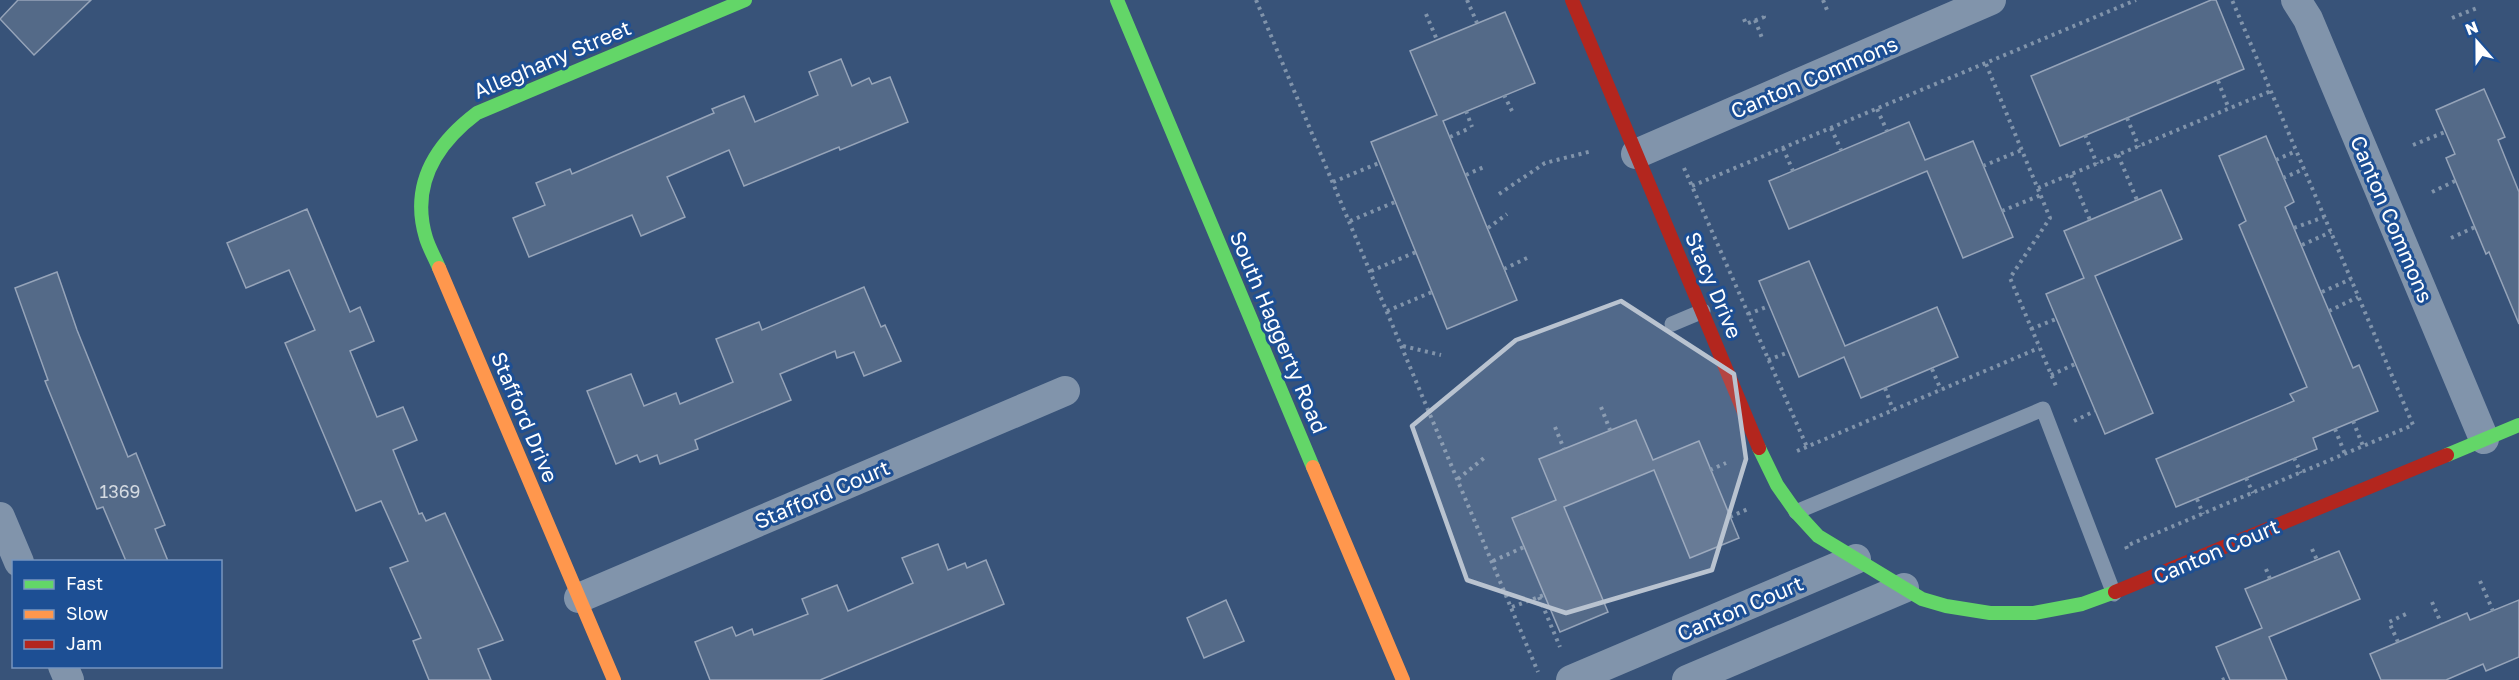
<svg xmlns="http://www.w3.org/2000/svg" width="2519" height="680" font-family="'Golos Text',sans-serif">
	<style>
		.building { fill: #546a88; stroke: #96a4b9; stroke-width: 1.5 }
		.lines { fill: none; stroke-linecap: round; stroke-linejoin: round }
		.path { stroke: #8194ab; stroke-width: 4; stroke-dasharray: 3 4.5; stroke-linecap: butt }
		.lane { stroke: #8194ab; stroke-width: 15 }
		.street { stroke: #8194ab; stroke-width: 30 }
		.fast { stroke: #63d668; stroke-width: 14 }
		.slow { stroke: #ff974d; stroke-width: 14 }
		.jam { stroke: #b3261e; stroke-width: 14 }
		.marked { fill: #b9c3d0; fill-opacity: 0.2; stroke: #b9c3d0; stroke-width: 4.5; stroke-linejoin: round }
		.labels { text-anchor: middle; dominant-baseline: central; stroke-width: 6; stroke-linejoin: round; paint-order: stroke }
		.number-label { font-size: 18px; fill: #d4dae1 }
		.street-label { font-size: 21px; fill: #fff; stroke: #1d4f94 }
	</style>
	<rect width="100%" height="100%" fill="#385379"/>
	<!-- building -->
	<g class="building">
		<polygon points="18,0 91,0 34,55 0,19"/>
		<polygon points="2211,0 2216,0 2244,69 2060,146 2031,76"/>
		<polygon points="1505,12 1535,83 1443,121 1517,300 1447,329 1371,142 1437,115 1410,51"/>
		<polygon points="841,59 852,86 869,78 872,84 890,77 908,122 840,150 839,147 744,186 729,150 667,177 685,217 641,236 632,215 529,257 513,218 545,205 536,183 570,169 572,174 714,113 712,109 744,96 755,122 818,95 809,72"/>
		<polygon points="2484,89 2505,137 2498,140 2519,192 2519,324 2489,252 2486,254 2446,158 2455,154 2436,110"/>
		<polygon points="1909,122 1925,160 1973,141 2013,237 1963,258 1927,171 1789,229 1769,181"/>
		<polygon points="2266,136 2294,202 2285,207 2353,368 2359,365 2378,411 2313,438 2317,449 2176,507 2156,459 2294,401 2290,394 2307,387 2239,225 2246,221 2219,156"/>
		<polygon points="2161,190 2182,239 2095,276 2153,413 2105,434 2046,294 2084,278 2064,231"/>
		<polygon points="307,209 350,312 360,307 374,341 350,351 377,417 403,407 417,440 393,450 419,514 422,513 426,521 445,513 503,640 478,649 491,680 429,680 413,641 421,638 390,568 408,561 381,501 356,511 285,343 315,330 289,270 246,288 227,243"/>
		<polygon points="1809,261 1845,346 1937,307 1958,357 1861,398 1844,357 1799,377 1759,281"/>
		<polygon points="57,272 77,330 128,457 136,453 165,525 155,529 168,561 126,561 103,507 97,509 45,381 48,380 15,288"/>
		<polygon points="864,287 881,327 885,325 901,361 864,376 854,352 837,358 835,351 780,374 791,400 695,440 698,449 660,464 657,455 640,462 637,455 616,464 587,391 631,374 644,406 676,393 680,404 733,382 716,339 759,322 762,330"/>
		<polygon points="1636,420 1653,460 1699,441 1739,538 1690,558 1654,470 1564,507 1608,612 1560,632 1512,518 1556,500 1539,459"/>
		<polygon points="938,544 948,570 965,563 967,568 986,560 1004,604 820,680 710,680 695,642 732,627 736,636 752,629 754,635 808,614 802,599 837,585 848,611 913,583 902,558"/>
		<polygon points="2339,551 2360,599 2269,637 2287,680 2230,680 2216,647 2262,628 2245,589"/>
		<polygon points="1226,600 1244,641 1204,658 1187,618"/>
		<polygon points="2519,600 2519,657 2486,671 2483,664 2446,680 2381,680 2370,654 2467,613 2470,620"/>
	</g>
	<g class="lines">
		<!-- path -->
		<g class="path">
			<polyline points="1256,0 1538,672"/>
			<polyline points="1467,0 1477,23"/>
			<polyline points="1823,0 1827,10"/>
			<polyline points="1426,14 1437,40"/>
			<polyline points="2452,18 2477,8"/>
			<polyline points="1744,19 1746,24 1764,17 1762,12"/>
			<polyline points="1755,20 1762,38"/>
			<polyline points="1986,64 2050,218 2010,278 2056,386"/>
			<polyline points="2218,81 2229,109"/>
			<polyline points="1504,95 1512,111"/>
			<polyline points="1877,109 1887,131"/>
			<polyline points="1466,111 1472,127"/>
			<polyline points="2127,118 2139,147"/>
			<polyline points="1831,128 1841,150"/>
			<polyline points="2085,135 2097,164"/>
			<polyline points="1450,137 1470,128"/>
			<polyline points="2413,145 2445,132"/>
			<polyline points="1783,148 1793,171"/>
			<polyline points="2118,155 2137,200"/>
			<polyline points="2276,160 2296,151"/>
			<polyline points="1983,166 2022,150"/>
			<polyline points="1684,168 1807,447"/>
			<polyline points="1466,175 1486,166"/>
			<polyline points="2071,175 2090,220"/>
			<polyline points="2283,178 2304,169"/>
			<polyline points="1333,182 1379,163"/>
			<polyline points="1692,186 2136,0"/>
			<polyline points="2038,188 2271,91"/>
			<polyline points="2432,192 2455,181"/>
			<polyline points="1499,194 1545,163 1592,151"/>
			<polyline points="2002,211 2041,195"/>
			<polyline points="1350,221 1395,202"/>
			<polyline points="1488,228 1507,214"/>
			<polyline points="2294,228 2324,217"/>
			<polyline points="2451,238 2475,227"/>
			<polyline points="2302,245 2331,232"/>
			<polyline points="1504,269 1527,258"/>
			<polyline points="1371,271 1416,252"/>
			<polyline points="2322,292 2351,279"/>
			<polyline points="1387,311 1432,292"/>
			<polyline points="2329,311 2358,297"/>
			<polyline points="1748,314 1769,306"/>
			<polyline points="2031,329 2056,319"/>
			<polyline points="1403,346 1441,355"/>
			<polyline points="1768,360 1789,352"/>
			<polyline points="1932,369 1941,390"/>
			<polyline points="2051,375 2075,364"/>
			<polyline points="1885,388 1893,410"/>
			<polyline points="1601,407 1610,430"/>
			<polyline points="2074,421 2095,411"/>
			<polyline points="2353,421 2363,446"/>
			<polyline points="1555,427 1564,449"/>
			<polyline points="2335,429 2345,454"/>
			<polyline points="1797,451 2039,348"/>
			<polyline points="2294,458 2301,473"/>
			<polyline points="1710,470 1726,463"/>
			<polyline points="2246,478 2253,493"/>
			<polyline points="1458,479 1484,458"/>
			<polyline points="2197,499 2203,514"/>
			<polyline points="1730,517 1750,508"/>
			<polyline points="2127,549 2126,546 2413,425 2232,0"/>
			<polyline points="2312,549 2317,560"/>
			<polyline points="1493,561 1524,547"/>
			<polyline points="2266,569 2270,579"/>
			<polyline points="2480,581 2493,611"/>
			<polyline points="1539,597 1560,647"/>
			<polyline points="2432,602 2441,623"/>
			<polyline points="1512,607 1544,595"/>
			<polyline points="2398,642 2389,622 2406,614"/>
			<polyline points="2222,680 2229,677"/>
		</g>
		<!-- lane -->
		<g class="lane">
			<polyline points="1672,324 1703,311"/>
			<polyline points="1796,512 2043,409 2114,594"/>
		</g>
		<!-- street -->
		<g class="street">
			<polyline points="2296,0 2308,19 2484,439"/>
			<polyline points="1636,154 1991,0"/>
			<polyline points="0,517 19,562"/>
			<polyline points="579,598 1065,391"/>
			<polyline points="63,666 69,680"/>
			<polyline points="1571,680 1856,559"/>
			<polyline points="1687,680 1904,588"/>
		</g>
		<!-- fast -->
		<g class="fast">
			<polyline points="1117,0 1313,467"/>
			<path d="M439 268C435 258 429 248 426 238 410 185 436 144 477 113L745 0"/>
			<polyline points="1759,448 1777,485 1796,512 1818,536 1922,599 1946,606 1990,613 2034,613 2082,604 2115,592"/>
			<polyline points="2447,455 2519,425"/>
		</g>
		<!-- slow -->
		<g class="slow">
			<polyline points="439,268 614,680"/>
			<polyline points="1313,467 1403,680"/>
		</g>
		<!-- jam -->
		<g class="jam">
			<polyline points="1572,0 1759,448"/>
			<polyline points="2115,592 2447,455"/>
		</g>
	</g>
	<!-- marked area -->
	<path class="marked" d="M1621 301 1734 374 1746 459 1712 570 1566 613 1467 580 1412 426 1516 340Z"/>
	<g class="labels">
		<!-- number labels -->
		<g class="number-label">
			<text x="120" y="491">1369</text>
		</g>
		<!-- street labels -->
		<g class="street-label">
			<text transform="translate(552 59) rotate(-23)">Alleghany Street</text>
			<text transform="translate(1814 77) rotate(-23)">Canton Commons</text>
			<text transform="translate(2392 219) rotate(67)">Canton Commons</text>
			<text transform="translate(1714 285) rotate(67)">Stacy Drive</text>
			<text transform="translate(1279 332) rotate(67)">South Haggerty Road</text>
			<text transform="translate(525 417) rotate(67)">Stafford Drive</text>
			<text transform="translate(822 494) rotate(-23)">Stafford Court</text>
			<text transform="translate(2216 551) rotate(-23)">Canton Court</text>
			<text transform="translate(1740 608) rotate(-23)">Canton Court</text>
		</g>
	</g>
	<!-- legend -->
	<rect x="12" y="560" width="210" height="108" fill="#1d4f94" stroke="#7795bf" stroke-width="1.5"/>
	<rect x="24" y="580" width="30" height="9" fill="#63d668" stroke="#7795bf" stroke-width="1.5"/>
	<text x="66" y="590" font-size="18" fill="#ffffff">Fast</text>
	<rect x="24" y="610" width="30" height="9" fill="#ff974d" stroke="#7795bf" stroke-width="1.5"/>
	<text x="66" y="620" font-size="18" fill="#ffffff">Slow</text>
	<rect x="24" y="640" width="30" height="9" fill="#b3261e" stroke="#7795bf" stroke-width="1.5"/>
	<text x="66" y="650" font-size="18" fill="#ffffff">Jam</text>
	<!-- north arrow -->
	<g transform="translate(2477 42) rotate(339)" stroke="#1d4f94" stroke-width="4.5" paint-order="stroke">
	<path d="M0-4.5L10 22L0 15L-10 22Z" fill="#ffffff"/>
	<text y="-9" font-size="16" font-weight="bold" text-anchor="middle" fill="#ffffff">N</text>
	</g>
</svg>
